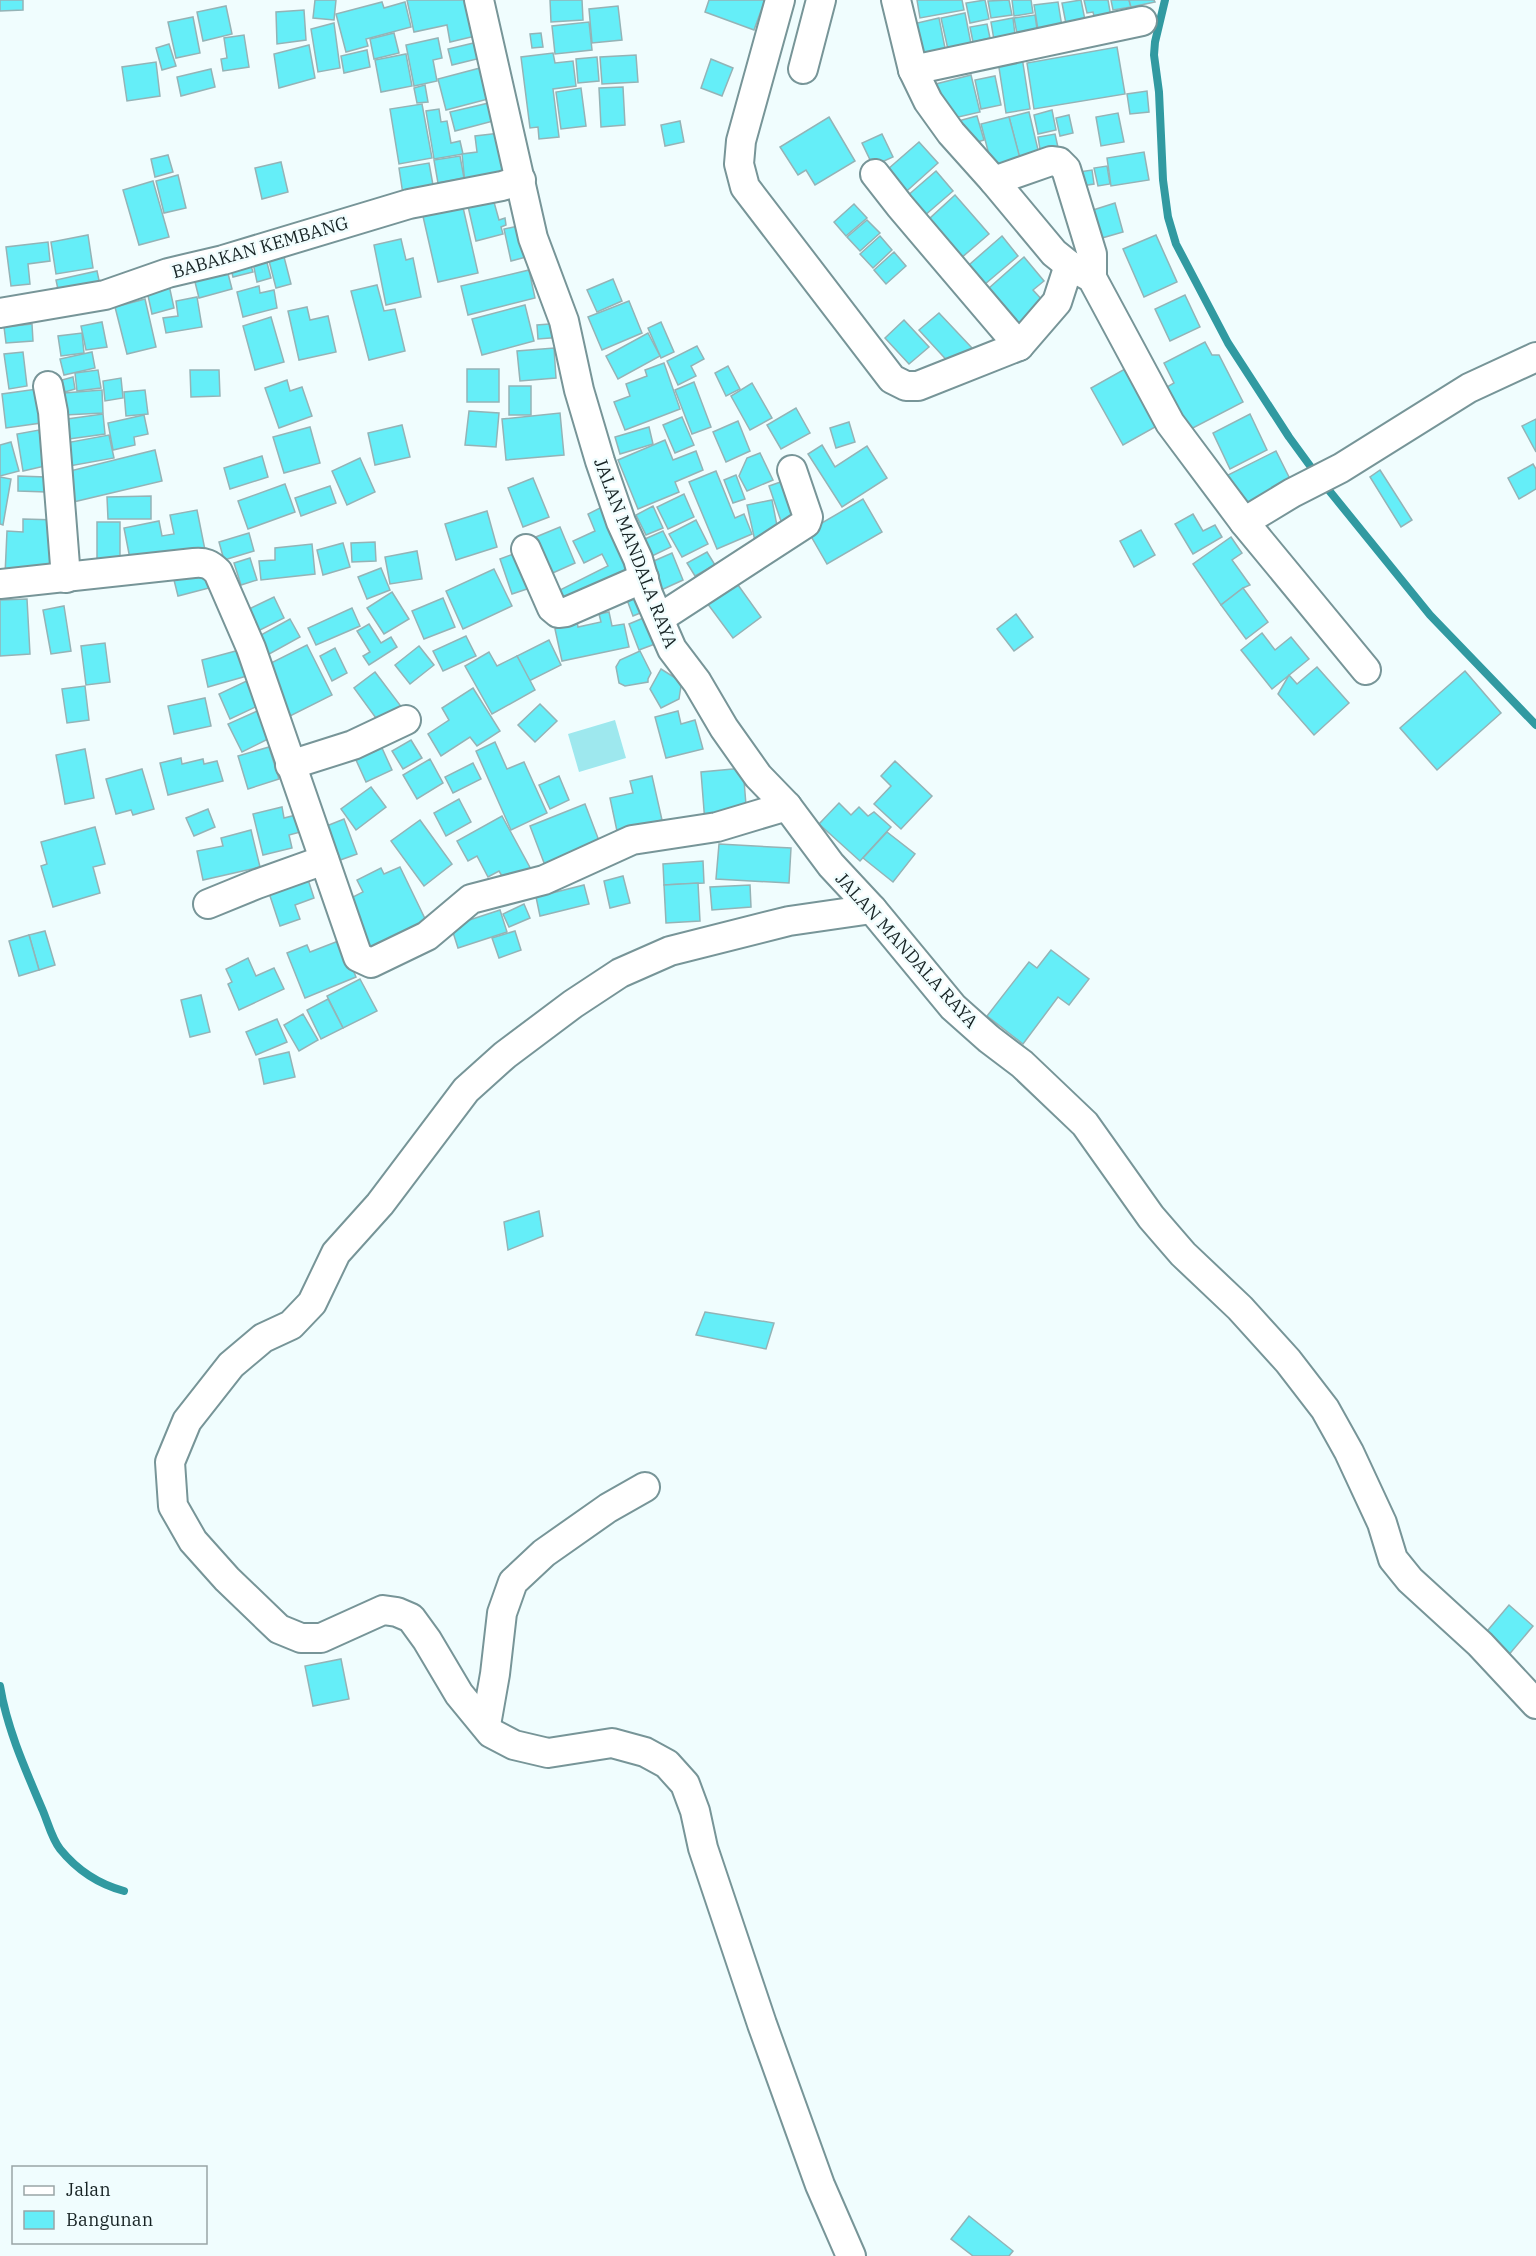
<svg xmlns="http://www.w3.org/2000/svg" width="1536" height="2256" font-family="'IBM Plex Serif',serif">
	<style>
		.green { fill: #9ee8ee }
		.lines { fill: none; stroke-linecap: round; stroke-linejoin: round }
		.stream { stroke: #319aa1; stroke-width: 8 }
		.building { fill: #65eef8; stroke: #94b3b6; stroke-width: 1.5 }
		.minor-casing { stroke: #779598; stroke-width: 32 }
		.minor { stroke: #fff; stroke-width: 28 }
		.labels { text-anchor: middle; dominant-baseline: central; stroke-width: 5; stroke-linejoin: round; paint-order: stroke }
		.street-label { font-size: 18px; fill: #162223; stroke: #f0fdfe }
	</style>
	<rect width="100%" height="100%" fill="#f0fdfe"/>
	<!-- green -->
	<polygon class="green" points="615,720 626,758 579,772 568,734"/>
	<g class="lines">
		<!-- stream -->
		<g class="stream">
			<polyline points="1165,0 1155,42 1154,55 1159,92 1163,180 1168,217 1176,244 1228,343 1289,437 1316,474"/>
			<polyline points="1323,483 1430,615 1536,725"/>
			<path d="M0 1686C7 1729 26 1771 43 1811 48 1823 52 1839 60 1849 77 1870 98 1884 124 1891"/>
		</g>
	</g>
	<!-- building -->
	<g class="building">
		<polygon points="0,0 23,0 23,10 0,11"/>
		<polygon points="315,0 336,0 334,20 313,18"/>
		<polygon points="407,0 477,0 484,34 450,42 447,25 414,32"/>
		<polygon points="550,0 582,0 583,20 551,22"/>
		<polygon points="709,0 765,0 754,30 705,12"/>
		<polygon points="917,0 962,0 964,10 920,18"/>
		<polygon points="985,0 989,19 970,23 966,3"/>
		<polygon points="1009,0 1012,15 991,18 988,1"/>
		<polygon points="1012,0 1031,0 1033,13 1014,16"/>
		<polygon points="1081,0 1087,30 1068,34 1062,3"/>
		<polygon points="1084,0 1108,0 1111,17 1095,20 1093,12 1087,13"/>
		<polygon points="1111,0 1129,0 1131,7 1113,10"/>
		<polygon points="1129,0 1154,0 1155,2 1131,7"/>
		<polygon points="382,2 384,8 405,2 411,27 366,39 368,46 346,52 336,14"/>
		<polygon points="1058,2 1063,33 1039,36 1034,5"/>
		<polygon points="226,6 232,34 203,41 197,12"/>
		<polygon points="618,6 622,40 592,43 589,9"/>
		<polygon points="304,10 306,40 277,44 276,12"/>
		<polygon points="965,13 972,49 949,54 941,18"/>
		<polygon points="1035,15 1038,36 1018,39 1014,18"/>
		<polygon points="193,17 200,53 176,58 168,22"/>
		<polygon points="939,18 947,58 921,63 913,24"/>
		<polygon points="1013,18 1016,43 995,46 991,22"/>
		<polygon points="589,22 592,50 555,54 552,26"/>
		<polygon points="334,23 340,68 318,72 311,29"/>
		<polygon points="987,24 990,38 973,42 970,27"/>
		<polygon points="394,33 399,53 374,59 370,39"/>
		<polygon points="541,33 543,47 532,48 530,34"/>
		<polygon points="244,35 249,67 223,71 221,59 227,58 224,38"/>
		<polygon points="438,38 442,58 433,60 437,81 414,86 406,45"/>
		<polygon points="482,41 485,57 452,65 448,49"/>
		<polygon points="169,44 176,66 162,70 156,48"/>
		<polygon points="309,45 315,78 279,88 274,54"/>
		<polygon points="1117,47 1125,94 1034,109 1027,63"/>
		<polygon points="367,50 370,67 344,73 341,56"/>
		<polygon points="553,53 555,63 573,61 576,86 553,89 559,137 539,139 538,127 530,128 521,57"/>
		<polygon points="406,54 412,86 381,92 375,60"/>
		<polygon points="636,55 638,82 602,84 600,57"/>
		<polygon points="597,57 599,81 578,83 576,59"/>
		<polygon points="1022,57 1030,109 1006,113 998,61"/>
		<polygon points="711,59 733,68 722,96 701,88"/>
		<polygon points="156,62 160,96 127,101 122,67"/>
		<polygon points="480,68 488,99 446,110 438,79"/>
		<polygon points="211,69 215,87 181,96 177,77"/>
		<polygon points="971,75 980,112 950,119 928,86"/>
		<polygon points="995,76 1001,105 981,109 975,80"/>
		<polygon points="425,85 428,102 417,103 414,88"/>
		<polygon points="623,87 625,125 601,127 599,88"/>
		<polygon points="581,88 586,126 561,129 556,92"/>
		<polygon points="1147,91 1149,112 1130,114 1127,94"/>
		<polygon points="493,102 497,120 455,131 450,112"/>
		<polygon points="422,104 432,158 399,164 390,109"/>
		<polygon points="439,109 441,122 447,121 451,143 460,141 463,154 434,159 426,111"/>
		<polygon points="1052,110 1056,130 1038,134 1034,115"/>
		<polygon points="1029,112 1039,154 1020,159 1009,117"/>
		<polygon points="1118,113 1124,142 1101,146 1096,117"/>
		<polygon points="1069,115 1073,133 1060,136 1056,118"/>
		<polygon points="977,116 984,140 964,146 958,121"/>
		<polygon points="829,117 855,161 815,185 806,170 798,175 780,147"/>
		<polygon points="1009,117 1022,166 994,174 981,124"/>
		<polygon points="680,121 684,142 665,146 661,125"/>
		<polygon points="500,133 505,179 465,184 462,154 477,152 475,136"/>
		<polygon points="882,134 893,157 873,166 862,143"/>
		<polygon points="1055,134 1059,152 1041,155 1038,137"/>
		<polygon points="919,142 938,163 899,198 880,176"/>
		<polygon points="1144,152 1149,180 1111,186 1107,158"/>
		<polygon points="168,155 173,172 155,177 151,159"/>
		<polygon points="460,156 464,178 438,183 434,160"/>
		<polygon points="281,162 288,192 262,199 255,168"/>
		<polygon points="429,163 435,196 404,201 399,168"/>
		<polygon points="1107,166 1110,184 1098,186 1094,168"/>
		<polygon points="1092,170 1094,184 1075,187 1073,173"/>
		<polygon points="936,171 953,191 916,223 899,203"/>
		<polygon points="178,175 186,208 164,213 156,181"/>
		<polygon points="153,181 169,237 139,245 123,190"/>
		<polygon points="492,195 499,220 505,218 506,225 501,227 503,234 476,241 467,202"/>
		<polygon points="955,195 989,234 953,265 929,219"/>
		<polygon points="462,203 478,273 438,282 422,212"/>
		<polygon points="1115,203 1123,232 1102,238 1093,210"/>
		<polygon points="854,204 867,218 846,236 834,222"/>
		<polygon points="867,220 880,233 860,251 847,237"/>
		<polygon points="523,225 530,256 511,261 504,229"/>
		<polygon points="88,235 93,268 56,274 51,242"/>
		<polygon points="1156,235 1177,282 1144,297 1123,249"/>
		<polygon points="880,236 892,250 873,268 860,254"/>
		<polygon points="1002,236 1018,256 978,290 962,271"/>
		<polygon points="401,239 406,260 413,258 421,297 386,305 374,245"/>
		<polygon points="48,242 50,261 28,264 30,284 11,286 6,247"/>
		<polygon points="894,252 906,266 886,284 874,270"/>
		<polygon points="283,253 291,284 276,288 268,257"/>
		<polygon points="265,255 271,278 257,282 252,258"/>
		<polygon points="1024,257 1044,281 1033,290 1044,302 1011,332 980,296"/>
		<polygon points="250,263 253,272 233,277 231,269"/>
		<polygon points="226,266 232,289 199,298 193,274"/>
		<polygon points="529,270 535,298 468,315 461,286"/>
		<polygon points="97,271 100,285 59,294 56,280"/>
		<polygon points="613,279 622,301 597,312 587,290"/>
		<polygon points="169,285 174,308 152,314 147,291"/>
		<polygon points="377,285 384,311 395,309 405,351 369,360 351,291"/>
		<polygon points="259,286 260,293 274,290 277,308 243,317 237,292"/>
		<polygon points="1185,295 1200,327 1170,341 1155,309"/>
		<polygon points="197,297 202,327 166,333 163,318 178,316 176,301"/>
		<polygon points="145,299 156,347 127,354 115,307"/>
		<polygon points="629,301 642,333 602,350 588,317"/>
		<polygon points="525,305 534,341 482,355 472,319"/>
		<polygon points="307,307 310,320 328,316 336,352 299,360 288,311"/>
		<polygon points="939,313 972,348 952,366 919,330"/>
		<polygon points="271,317 284,362 255,370 243,326"/>
		<polygon points="904,320 929,347 909,364 885,338"/>
		<polygon points="102,322 107,347 86,350 81,326"/>
		<polygon points="661,322 674,352 661,358 648,328"/>
		<polygon points="562,323 563,337 538,339 537,325"/>
		<polygon points="32,324 33,341 6,343 4,327"/>
		<polygon points="82,333 84,353 61,356 58,336"/>
		<polygon points="648,333 660,356 618,379 606,356"/>
		<polygon points="1205,342 1212,355 1219,355 1243,402 1189,430 1167,387 1174,383 1164,363"/>
		<polygon points="697,346 704,359 691,366 696,376 678,385 667,361"/>
		<polygon points="554,348 556,378 520,381 517,351"/>
		<polygon points="23,352 27,386 9,389 4,354"/>
		<polygon points="92,352 95,368 64,375 60,359"/>
		<polygon points="664,363 680,409 625,430 614,402 630,396 626,384 647,376 645,370"/>
		<polygon points="1132,365 1164,422 1123,445 1091,388"/>
		<polygon points="728,366 740,389 726,396 715,373"/>
		<rect x="467" y="369" width="32" height="33"/>
		<polygon points="98,370 101,388 77,391 75,373"/>
		<polygon points="190,370 219,370 220,396 191,397"/>
		<polygon points="73,377 75,389 65,392 62,380"/>
		<polygon points="121,378 123,398 105,401 103,381"/>
		<polygon points="287,380 290,391 302,387 312,416 279,428 265,388"/>
		<polygon points="694,382 711,427 692,434 675,390"/>
		<polygon points="752,383 772,418 750,430 731,396"/>
		<rect x="509" y="386" width="22" height="29"/>
		<polygon points="37,389 41,423 6,428 2,394"/>
		<polygon points="102,390 103,413 65,415 64,393"/>
		<polygon points="145,390 148,414 126,416 124,392"/>
		<polygon points="796,408 810,433 781,449 767,425"/>
		<polygon points="469,411 499,413 496,447 465,445"/>
		<polygon points="560,413 564,455 506,460 502,419"/>
		<polygon points="103,414 105,434 62,440 60,420"/>
		<polygon points="1250,414 1267,450 1230,469 1213,433"/>
		<polygon points="144,415 148,434 134,437 135,445 113,450 108,423"/>
		<polygon points="682,417 694,445 675,453 663,425"/>
		<polygon points="1536,419 1536,452 1522,426"/>
		<polygon points="738,421 750,451 726,462 713,432"/>
		<polygon points="849,422 855,442 836,448 830,428"/>
		<polygon points="402,425 410,457 375,465 368,433"/>
		<polygon points="310,427 320,463 284,473 273,437"/>
		<polygon points="649,427 653,444 620,454 615,437"/>
		<polygon points="39,430 45,466 23,471 17,434"/>
		<polygon points="109,435 114,458 64,467 60,444"/>
		<polygon points="665,440 673,460 696,451 703,470 675,482 679,492 638,509 618,460"/>
		<polygon points="11,442 19,471 0,476 0,445"/>
		<polygon points="822,445 835,467 867,446 887,478 842,507 808,454"/>
		<polygon points="155,450 162,481 69,503 62,473"/>
		<polygon points="1276,451 1293,485 1241,511 1224,477"/>
		<polygon points="760,453 773,480 747,491 739,476 747,458"/>
		<polygon points="262,456 268,477 230,489 224,468"/>
		<polygon points="360,458 375,492 347,505 332,471"/>
		<polygon points="1533,464 1536,469 1536,489 1519,499 1508,478"/>
		<polygon points="1380,470 1412,520 1401,527 1370,477"/>
		<polygon points="716,471 735,518 744,514 752,534 717,549 689,482"/>
		<polygon points="736,475 745,499 733,503 724,480"/>
		<polygon points="18,476 46,477 46,492 18,491"/>
		<polygon points="0,477 11,479 3,525 0,524"/>
		<polygon points="533,478 549,517 523,527 508,488"/>
		<polygon points="792,478 805,519 783,527 769,486"/>
		<polygon points="285,484 295,512 248,529 238,501"/>
		<polygon points="330,486 336,503 301,516 295,498"/>
		<polygon points="684,494 694,517 668,529 657,507"/>
		<polygon points="151,496 151,519 108,519 107,497"/>
		<polygon points="863,499 882,532 827,564 808,531"/>
		<polygon points="772,500 779,536 755,541 747,505"/>
		<polygon points="608,504 638,566 560,605 554,593 608,566 602,554 584,563 573,541 595,531 588,514"/>
		<polygon points="653,506 663,528 646,535 636,515"/>
		<polygon points="197,510 206,555 132,569 124,528 159,521 162,536 174,534 170,515"/>
		<polygon points="487,511 497,547 456,560 445,524"/>
		<polygon points="1193,514 1203,531 1215,525 1222,537 1193,554 1175,524"/>
		<polygon points="23,519 58,520 55,577 5,575 7,531 23,532"/>
		<polygon points="696,520 708,544 682,557 669,534"/>
		<rect x="97" y="522" width="23" height="40"/>
		<polygon points="560,527 575,563 546,576 531,539"/>
		<polygon points="1141,530 1155,555 1134,567 1120,541"/>
		<polygon points="663,531 671,547 652,556 645,539"/>
		<polygon points="249,533 254,551 224,560 219,542"/>
		<polygon points="1231,537 1242,553 1232,560 1250,585 1243,588 1221,605 1193,564"/>
		<polygon points="375,542 376,561 352,562 351,543"/>
		<polygon points="343,543 350,567 323,575 317,550"/>
		<polygon points="312,544 315,574 261,580 259,561 275,560 275,548"/>
		<polygon points="524,550 536,586 512,594 500,559"/>
		<polygon points="417,551 422,579 390,584 385,557"/>
		<polygon points="707,552 715,565 695,576 687,563"/>
		<polygon points="672,553 683,580 659,591 647,564"/>
		<polygon points="250,558 257,580 241,585 234,563"/>
		<polygon points="203,564 209,588 178,596 172,572"/>
		<polygon points="381,568 390,590 367,599 358,577"/>
		<polygon points="494,569 512,606 463,629 446,591"/>
		<polygon points="733,578 761,617 733,638 704,599"/>
		<polygon points="640,585 650,609 633,616 627,600"/>
		<polygon points="1243,588 1268,622 1246,639 1221,605"/>
		<polygon points="392,592 409,619 384,634 367,608"/>
		<polygon points="274,597 284,618 258,631 247,610"/>
		<polygon points="443,598 455,627 424,639 412,611"/>
		<polygon points="27,599 30,654 0,656 0,600"/>
		<polygon points="64,606 71,651 51,654 43,610"/>
		<polygon points="352,608 360,626 316,645 308,628"/>
		<polygon points="609,612 612,626 624,624 629,647 562,661 555,629 576,616 578,627 601,622 599,614"/>
		<polygon points="653,614 663,641 639,650 629,624"/>
		<polygon points="1016,614 1033,637 1014,651 997,629"/>
		<polygon points="290,619 300,637 262,658 252,640"/>
		<polygon points="369,624 381,643 391,637 397,647 369,665 363,656 370,652 357,631"/>
		<polygon points="1262,633 1275,650 1291,637 1309,659 1272,689 1241,650"/>
		<polygon points="466,636 476,656 443,671 433,651"/>
		<polygon points="549,640 561,665 529,681 517,656"/>
		<polygon points="105,643 110,682 86,685 81,646"/>
		<polygon points="307,645 332,695 288,717 263,667"/>
		<polygon points="419,646 434,665 410,684 395,665"/>
		<polygon points="247,648 254,674 208,687 202,660"/>
		<polygon points="335,648 347,673 332,681 320,656"/>
		<polygon points="640,651 651,673 648,679 648,682 625,686 619,683 616,667 620,660"/>
		<polygon points="489,652 497,666 517,656 535,690 492,714 465,666"/>
		<polygon points="1317,667 1349,703 1314,735 1278,694 1289,675 1297,684"/>
		<polygon points="661,669 677,679 681,686 679,699 661,708 650,689"/>
		<polygon points="1465,671 1501,713 1437,770 1400,728"/>
		<polygon points="375,672 403,709 381,725 354,688"/>
		<polygon points="253,678 264,703 230,719 219,694"/>
		<polygon points="85,686 89,720 67,723 62,689"/>
		<polygon points="473,688 500,731 477,746 470,737 441,756 428,734 449,720 442,708"/>
		<polygon points="205,698 211,726 174,734 168,706"/>
		<polygon points="540,704 557,721 535,742 518,725"/>
		<polygon points="264,708 270,738 242,752 228,724"/>
		<polygon points="678,711 681,724 695,720 703,749 666,758 655,717"/>
		<polygon points="411,740 422,758 403,769 392,751"/>
		<polygon points="495,742 507,769 524,762 547,813 511,830 476,751"/>
		<polygon points="269,747 279,779 248,789 238,756"/>
		<polygon points="382,748 392,770 366,782 356,760"/>
		<polygon points="85,749 94,798 65,804 56,755"/>
		<polygon points="181,758 182,764 203,759 204,764 217,761 223,781 168,795 160,763"/>
		<polygon points="430,759 443,783 417,799 403,775"/>
		<polygon points="895,761 932,796 901,829 874,804 891,786 881,776"/>
		<polygon points="473,763 481,779 453,793 445,777"/>
		<polygon points="743,768 746,805 705,823 701,772"/>
		<polygon points="142,769 154,809 133,815 131,810 116,814 106,779"/>
		<polygon points="559,776 569,800 550,809 539,785"/>
		<polygon points="652,776 662,820 617,831 610,798 633,793 630,781"/>
		<polygon points="371,787 386,807 356,830 341,809"/>
		<polygon points="459,799 471,822 446,836 434,813"/>
		<polygon points="839,803 851,815 859,807 868,816 874,812 891,827 860,861 819,824"/>
		<polygon points="585,804 601,846 546,868 530,826"/>
		<polygon points="282,807 284,818 300,814 304,831 289,835 292,848 263,855 253,814"/>
		<polygon points="208,809 215,827 194,836 186,818"/>
		<polygon points="502,816 533,873 508,886 499,871 488,877 477,856 468,861 457,841"/>
		<polygon points="344,819 357,854 332,863 319,829"/>
		<polygon points="420,820 452,864 424,886 391,841"/>
		<polygon points="95,827 105,864 93,867 100,893 53,907 41,866 47,864 41,842"/>
		<polygon points="251,830 260,867 203,880 197,851 223,846 221,838"/>
		<polygon points="887,832 915,854 893,882 863,858"/>
		<polygon points="719,844 791,848 789,883 716,879"/>
		<polygon points="703,861 704,883 664,885 663,864"/>
		<polygon points="400,867 429,927 368,957 347,900 363,892 357,880 381,868 384,874"/>
		<polygon points="305,870 314,898 295,905 300,919 280,926 266,884"/>
		<polygon points="623,876 630,903 610,908 604,881"/>
		<polygon points="698,883 700,921 666,923 664,885"/>
		<polygon points="584,885 589,904 540,916 536,897"/>
		<polygon points="750,885 751,907 712,910 710,887"/>
		<polygon points="524,904 530,918 509,927 503,914"/>
		<polygon points="500,910 507,932 458,948 451,926"/>
		<polygon points="45,931 55,965 39,970 29,935"/>
		<polygon points="515,931 521,950 499,958 492,938"/>
		<polygon points="29,935 39,970 19,976 9,941"/>
		<polygon points="341,940 356,977 305,998 287,953 307,945 310,952"/>
		<polygon points="1051,950 1089,979 1069,1005 1058,997 1023,1044 987,1016 1029,962 1037,968"/>
		<polygon points="248,958 256,976 274,968 284,989 239,1010 228,984 232,982 226,969"/>
		<polygon points="360,979 377,1011 343,1028 327,996"/>
		<polygon points="201,995 210,1032 190,1037 181,1000"/>
		<polygon points="328,999 343,1028 321,1039 307,1010"/>
		<polygon points="303,1014 318,1040 299,1051 284,1025"/>
		<polygon points="277,1019 287,1042 256,1055 246,1032"/>
		<polygon points="289,1052 295,1077 264,1084 259,1059"/>
		<polygon points="539,1211 543,1236 508,1250 504,1222"/>
		<polygon points="705,1312 774,1323 766,1349 696,1335"/>
		<polygon points="1509,1605 1533,1626 1507,1657 1483,1636"/>
		<polygon points="341,1659 349,1699 313,1706 305,1666"/>
		<polygon points="969,2216 1013,2251 1009,2256 973,2256 951,2239"/>
	</g>
	<g class="lines">
		<defs>
			<g id="minor">
				<polyline points="479,0 533,238 564,321 579,390 600,461 621,522 638,559 648,594 672,649 697,682 724,728 758,776 787,806 831,865 872,909 953,1007 989,1039 1022,1064 1085,1124 1151,1217 1183,1254 1240,1308 1288,1361 1325,1409 1349,1452 1382,1523 1393,1559 1410,1580 1480,1644 1536,1704"/>
				<polyline points="780,0 741,141 739,164 745,187 892,379 906,386 918,386 1019,346 1057,302 1069,265"/>
				<polyline points="896,0 913,70 928,101 951,133 994,181 1054,253 1069,265 1092,278 1170,423 1244,522 1366,670"/>
				<polyline points="803,69 821,0"/>
				<polyline points="913,70 1142,21"/>
				<polyline points="875,174 900,206 1019,346"/>
				<polyline points="994,181 1051,161 1059,162 1066,169 1092,254 1092,278"/>
				<polyline points="0,313 105,295 168,273 223,260 409,204 502,186 521,180"/>
				<polyline points="48,386 53,412 66,578"/>
				<polyline points="1244,522 1292,493 1341,468 1469,388 1536,357"/>
				<polyline points="526,549 552,608 558,613 566,612 644,578"/>
				<path d="M0 584 194 563C205 562 210 564 218 572L251 648 358 957 371 963 427 936 471 899 544 880 632 840 717 827 787 806"/>
				<polyline points="660,618 806,523 808,517 792,470"/>
				<polyline points="290,765 353,745 406,720"/>
				<polyline points="208,904 257,884 324,860"/>
				<polyline points="486,1725 495,1674 502,1613 513,1582 544,1553 608,1508 645,1487"/>
				<polyline points="851,2256 820,2185 762,2024 703,1848 695,1811 685,1784 667,1764 645,1752 612,1743 548,1753 514,1745 491,1733 459,1694 427,1640 411,1618 397,1612 383,1610 321,1638 301,1638 279,1629 227,1579 193,1541 173,1506 170,1462 187,1421 231,1365 263,1338 291,1325 312,1303 336,1253 380,1204 466,1090 505,1055 573,1004 620,973 670,951 789,921 872,909"/>
			</g>
		</defs>
		<!-- minor casing -->
		<use href="#minor" class="minor-casing"/>
		<!-- minor -->
		<use href="#minor" class="minor"/>
	</g>
	<g class="labels">
		<!-- street labels -->
		<g class="street-label">
			<text transform="translate(260 247) rotate(-16)">BABAKAN KEMBANG</text>
			<text transform="translate(636 553) rotate(69)">JALAN MANDALA RAYA</text>
			<text transform="translate(907 950) rotate(48)">JALAN MANDALA RAYA</text>
		</g>
	</g>
	<!-- legend -->
	<rect x="12" y="2166" width="195" height="78" fill="#f0fdfe" stroke="#99a5a6" stroke-width="1.5"/>
	<rect x="24" y="2186" width="30" height="9" fill="#ffffff" stroke="#99a5a6" stroke-width="1.5"/>
	<text x="66" y="2196" font-size="18" fill="#162223">Jalan</text>
	<rect x="24" y="2211" width="30" height="18" fill="#65eef8" stroke="#99a5a6" stroke-width="1.5"/>
	<text x="66" y="2226" font-size="18" fill="#162223">Bangunan</text>
</svg>
